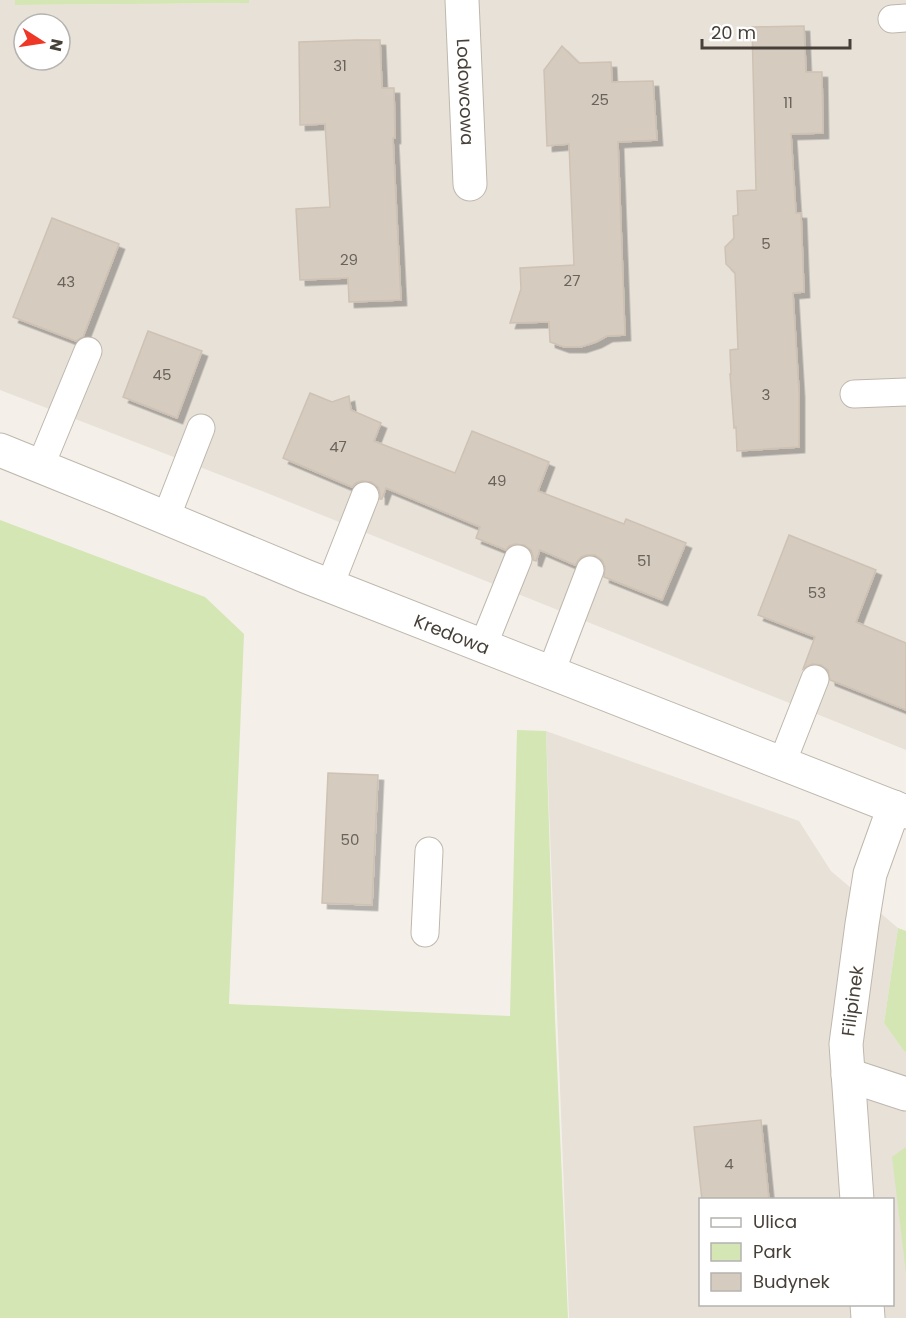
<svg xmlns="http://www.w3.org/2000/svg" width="906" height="1318" font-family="Poppins,sans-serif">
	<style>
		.residential { fill: #e7e1d8; fill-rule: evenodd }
		.green { fill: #d3e6b4 }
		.building { fill: #d5cbbf; stroke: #cfc2b3; stroke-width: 1.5; filter: url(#shadow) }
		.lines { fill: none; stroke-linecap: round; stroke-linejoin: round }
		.service-casing { stroke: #bfb7ac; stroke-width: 29 }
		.minor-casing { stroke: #bfb7ac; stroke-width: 35 }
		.service { stroke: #fff; stroke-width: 27 }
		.minor { stroke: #fff; stroke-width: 33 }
		.labels { text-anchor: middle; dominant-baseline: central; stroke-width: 6; stroke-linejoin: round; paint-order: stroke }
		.number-label { font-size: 15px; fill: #6a635a }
		.street-label { font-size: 18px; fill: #474038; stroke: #fff }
	</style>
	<defs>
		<filter id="shadow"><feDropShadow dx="5.5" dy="5.5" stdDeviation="0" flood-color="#0004"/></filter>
	</defs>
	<rect width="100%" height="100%" fill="#f4f0e9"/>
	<!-- residential -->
	<g class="residential">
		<path d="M0 0H15V5L248 3 249 0H906V750L267 493 0 390ZM24 24H60V60H24Z"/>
		<path d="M546 731 799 821 831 871 898 928 884 1023 904 1051 906 1052V1318H569ZM700 1200H892V1304H700Z"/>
	</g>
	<!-- green -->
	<g class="green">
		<polygon points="15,0 249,0 249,3 15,5"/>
		<polygon points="0,520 205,597 244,634 229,1004 510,1016 517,730 546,731 555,1018 568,1318 0,1318"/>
		<polygon points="898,928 906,931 906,1052 904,1051 884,1023"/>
		<polygon points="906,1147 906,1273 892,1157"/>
	</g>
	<!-- building -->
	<g class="building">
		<polygon points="804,26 806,72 822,72 823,133 791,134 796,213 801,213 804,292 793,293 799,392 799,447 737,451 736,427 734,428 730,374 731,374 730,350 738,349 735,273 726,264 725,247 734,238 733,216 738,215 737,191 756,190 752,27"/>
		<polygon points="355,40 380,40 382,88 394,88 395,138 393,138 401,300 349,302 348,278 300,280 296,209 330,207 325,124 300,125 299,42"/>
		<polygon points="562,46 579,63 611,62 612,82 653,81 657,140 618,142 625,335 607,336 596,342 581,347 564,347 550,342 549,322 510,323 521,289 520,268 574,265 569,144 547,146 544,70"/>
		<polygon points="52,218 119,244 83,337 76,341 13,317"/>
		<polygon points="148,331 202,351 177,418 123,397"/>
		<polygon points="310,393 332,402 349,396 351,410 381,423 374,441 455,473 472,431 549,462 538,491 624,524 626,519 686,543 662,600 604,577 605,567 602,560 595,555 587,555 581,557 575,565 540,550 536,561 533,560 533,556 531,550 524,545 515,544 509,546 506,550 476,538 480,527 386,488 382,499 380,499 380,493 378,487 371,482 362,481 356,483 352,487 283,458"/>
		<polygon points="789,535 876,570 856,622 906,643 906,710 830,680 828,670 821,665 812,664 803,669 815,637 758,615"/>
		<polygon points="328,773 378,775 372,905 322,903"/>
		<polygon points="761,1120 769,1200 702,1200 694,1127"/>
	</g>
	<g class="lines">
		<defs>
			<g id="service">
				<polyline points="892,19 906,18"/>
				<polyline points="854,394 906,392"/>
				<polyline points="40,467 88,351"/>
				<polyline points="166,518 201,428"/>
				<polyline points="330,585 365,496"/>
				<polyline points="483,646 518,559"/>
				<polyline points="551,672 590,570"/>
				<polyline points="782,763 815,679"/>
				<polyline points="425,933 429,851"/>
			</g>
			<g id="minor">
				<path id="s1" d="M462 0 470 184"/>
				<path id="s2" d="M0 450 116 497 305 576 906 812"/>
				<polyline points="848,1075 906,1094"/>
				<path id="s3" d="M857 1200 846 1044 862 924 870 874 894 807"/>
				<polyline points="867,1304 868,1318"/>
			</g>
		</defs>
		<!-- service casing -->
		<use href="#service" class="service-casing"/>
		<!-- minor casing -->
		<use href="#minor" class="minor-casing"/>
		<!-- service -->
		<use href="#service" class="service"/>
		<!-- minor -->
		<use href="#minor" class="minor"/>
	</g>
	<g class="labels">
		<!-- number labels -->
		<g class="number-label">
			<text x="340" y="65">31</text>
			<text x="600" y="99">25</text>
			<text x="788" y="102">11</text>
			<text x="766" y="243">5</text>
			<text x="349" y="259">29</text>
			<text x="572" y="280">27</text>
			<text x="66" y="281">43</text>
			<text x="162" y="374">45</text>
			<text x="766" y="394">3</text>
			<text x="338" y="446">47</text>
			<text x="497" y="480">49</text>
			<text x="644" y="560">51</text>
			<text x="817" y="592">53</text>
			<text x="350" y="839">50</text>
			<text x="729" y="1163">4</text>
		</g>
		<!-- street labels -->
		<g class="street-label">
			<text stroke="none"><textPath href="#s1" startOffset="92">Lodowcowa</textPath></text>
			<text stroke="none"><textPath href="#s2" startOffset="488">Kredowa</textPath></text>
			<text stroke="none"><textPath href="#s3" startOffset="200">Filipinek</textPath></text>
		</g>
	</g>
	<!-- legend -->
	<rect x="699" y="1198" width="195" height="108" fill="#ffffff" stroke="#b5b3af" stroke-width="1.5"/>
	<rect x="711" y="1218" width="30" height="9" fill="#ffffff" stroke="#b5b3af" stroke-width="1.5"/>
	<text x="753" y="1228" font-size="18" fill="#474038">Ulica</text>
	<rect x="711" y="1243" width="30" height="18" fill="#d3e6b4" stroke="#b5b3af" stroke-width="1.5"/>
	<text x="753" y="1258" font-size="18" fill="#474038">Park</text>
	<rect x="711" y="1273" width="30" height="18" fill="#d5cbbf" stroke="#b5b3af" stroke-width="1.5"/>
	<text x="753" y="1288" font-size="18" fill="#474038">Budynek</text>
	<!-- north arrow -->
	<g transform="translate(42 42) rotate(102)"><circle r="28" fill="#ffffff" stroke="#b5b3af" stroke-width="1.5"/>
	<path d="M0-4.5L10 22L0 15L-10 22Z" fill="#ee3726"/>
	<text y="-9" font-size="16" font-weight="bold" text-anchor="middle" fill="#474038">N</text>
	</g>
	<!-- scale -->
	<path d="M702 39v9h148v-9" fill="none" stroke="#474038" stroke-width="3"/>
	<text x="711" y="39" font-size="18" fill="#474038" stroke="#ffffff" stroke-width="4.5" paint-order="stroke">20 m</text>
</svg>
